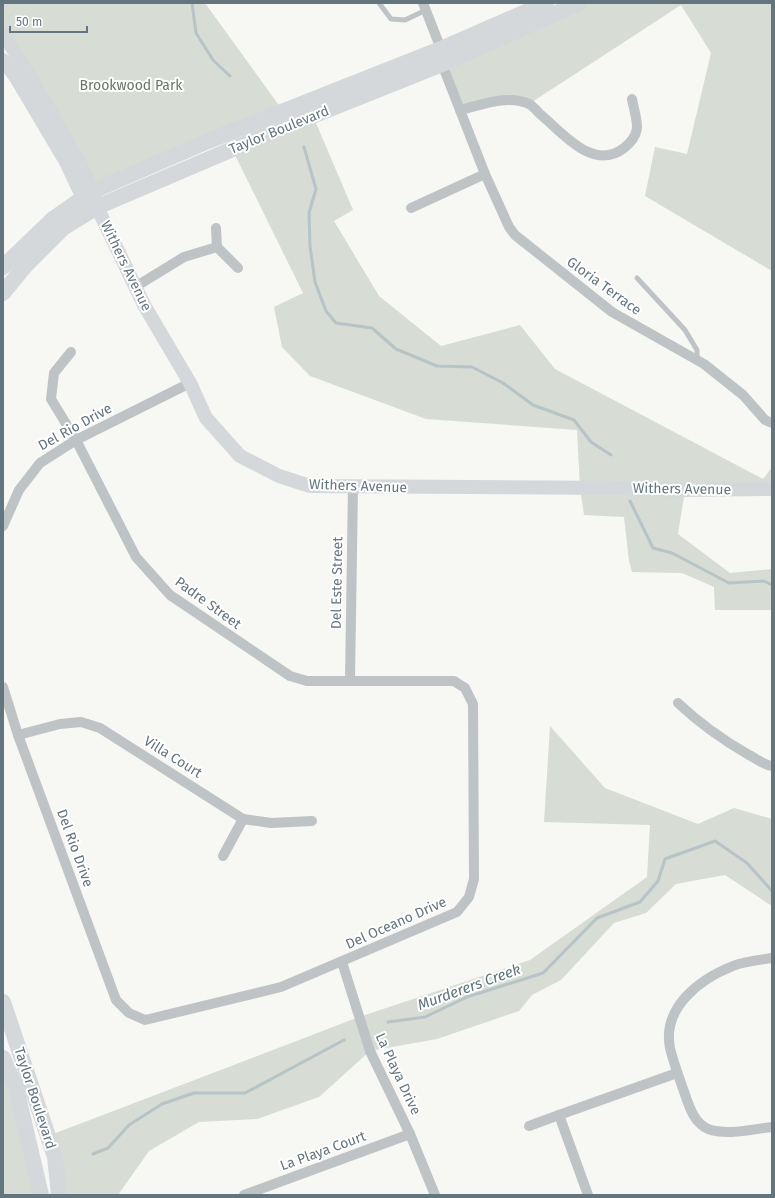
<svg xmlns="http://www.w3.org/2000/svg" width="775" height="1198" font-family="'Fira Sans',sans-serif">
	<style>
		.green { fill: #d7dcd4 }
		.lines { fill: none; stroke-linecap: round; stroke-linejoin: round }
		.stream { stroke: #b6c4c7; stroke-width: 3 }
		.lane { stroke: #bec3c6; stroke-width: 5 }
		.street { stroke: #bec3c6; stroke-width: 10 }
		.secondary { stroke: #d4d8db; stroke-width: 14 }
		.primary { stroke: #d4d8db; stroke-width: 16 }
		.labels { text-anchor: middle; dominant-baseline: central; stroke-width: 4; stroke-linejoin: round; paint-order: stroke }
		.park-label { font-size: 14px; fill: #687762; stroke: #fff }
		.street-label { font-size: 14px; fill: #63757e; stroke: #fff }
		.water-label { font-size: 15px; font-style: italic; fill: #5e7579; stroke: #fff }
	</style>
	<rect width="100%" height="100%" fill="#f7f7f4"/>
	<!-- green -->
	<g class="green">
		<polygon points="3,3 205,3 283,111 93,191 3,34"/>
		<polygon points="579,3 772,3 772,271 645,196 655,147 687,154 711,53 681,5 529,104 512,100 460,110 442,64"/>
		<polygon points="313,116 353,210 334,221 379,296 441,346 520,325 555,369 763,479 772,467 772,489 685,490 678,534 730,573 772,569 772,610 715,610 714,587 682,573 632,572 629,561 624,517 584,515 580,488 577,430 426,419 310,376 282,347 274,307 303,293 232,149"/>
		<polygon points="550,726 605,788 698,824 734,808 772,819 772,906 725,875 676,884 646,913 614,923 561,980 532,995 519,1011 437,1039 370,1051 319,1097 257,1119 199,1122 149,1151 118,1195 59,1195 48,1136 359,1017 530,960 647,877 650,825 544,822"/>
		<polygon points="3,1058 41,1195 3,1195"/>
	</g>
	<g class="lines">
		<!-- stream -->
		<g class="stream">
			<polyline points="192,3 196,33 213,60 230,76"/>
			<polyline points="304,147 316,189 309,213 310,246 315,282 326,311 336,323 372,328 396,349 437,366 472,367 503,383 533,405 574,420 591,442 611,455"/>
			<polyline points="630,501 653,548 672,553 729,583 764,581 772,585"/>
			<polyline points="388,1022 425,1017 467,997 543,973 597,918 640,902 658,881 665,859 715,841 747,863 772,891"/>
			<polyline points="93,1154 108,1148 129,1125 162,1104 194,1093 245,1093 344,1040"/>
		</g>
		<!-- lane -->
		<g class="lane">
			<polyline points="379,3 391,19 405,20 426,10"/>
			<polyline points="637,278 685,330 697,350 697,361"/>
		</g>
		<!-- street -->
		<g class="street">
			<polyline points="423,3 441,49"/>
			<polyline points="442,64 485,174 509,227 515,235 612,312 704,364 743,395 765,420 772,423"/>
			<path d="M460 110C481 105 508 94 529 104 533 106 537 111 540 114 563 133 593 172 624 148 644 132 636 121 632 99"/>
			<polyline points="411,208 485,174"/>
			<polyline points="216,228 217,247 238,268"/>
			<polyline points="135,287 184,257 217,247"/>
			<polyline points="3,526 19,490 40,463 76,440 190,383"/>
			<polyline points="350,680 353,487"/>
			<polyline points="3,687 18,735 116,1000 129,1013 145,1020 281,987 457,912 469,897 474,879 473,704 465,688 454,681 307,681 290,676 170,595 136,557 76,440 51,399 54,373 71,352"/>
			<path d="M678 703C700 724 723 740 749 755 757 759 764 765 772 766"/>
			<polyline points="18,735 60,724 81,722 100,728 243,819 271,823 312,821"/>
			<polyline points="223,856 243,819"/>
			<path d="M772 958C760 960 745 961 733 966 700 979 662 1007 670 1048 673 1061 678 1074 682 1086 688 1102 692 1122 708 1129 728 1136 752 1129 772 1127"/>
			<polyline points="342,962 370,1051 410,1134 435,1195"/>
			<polyline points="529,1126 559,1115"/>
			<polyline points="244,1195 410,1134"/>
			<polyline points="588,1195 559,1115 677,1073"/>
		</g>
		<!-- secondary -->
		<g class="secondary">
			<path d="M3 34C25 66 44 100 63 134 76 157 91 180 97 207L83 198 66 162 15 76 3 60"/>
			<polyline points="97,207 144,305 190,383 206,418 240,456 279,476 310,486 622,488 685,490 772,489"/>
		</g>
		<!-- primary -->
		<g class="primary">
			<polyline points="3,267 53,219 93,191 208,141 441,49 546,3"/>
			<polyline points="3,293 26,265 63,228 97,207 277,130 442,64 579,3"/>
			<polyline points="3,1002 55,1157 59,1195"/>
			<polyline points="3,1058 16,1088 41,1195"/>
		</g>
	</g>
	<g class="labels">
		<!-- park labels -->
		<g class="park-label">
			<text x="131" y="85">Brookwood Park</text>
		</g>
		<!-- street labels -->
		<g class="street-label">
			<text transform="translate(279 130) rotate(-22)">Taylor Boulevard</text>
			<text transform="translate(126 266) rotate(64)">Withers Avenue</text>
			<text transform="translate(604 286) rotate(36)">Gloria Terrace</text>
			<text transform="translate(75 427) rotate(-29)">Del Rio Drive</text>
			<text transform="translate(358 486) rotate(2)">Withers Avenue</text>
			<text transform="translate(682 489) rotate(1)">Withers Avenue</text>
			<text transform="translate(337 583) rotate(-89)">Del Este Street</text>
			<text transform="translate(208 603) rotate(36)">Padre Street</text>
			<text transform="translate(173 757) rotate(32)">Villa Court</text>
			<text transform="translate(75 848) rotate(70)">Del Rio Drive</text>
			<text transform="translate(396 923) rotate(-24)">Del Oceano Drive</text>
			<text transform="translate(398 1074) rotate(65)">La Playa Drive</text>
			<text transform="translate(35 1098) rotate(72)">Taylor Boulevard</text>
			<text transform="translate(323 1151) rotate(-20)">La Playa Court</text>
		</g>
		<!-- water labels -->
		<g class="water-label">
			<text transform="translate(469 987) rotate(-20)">Murderers Creek</text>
		</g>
	</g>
	<!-- border -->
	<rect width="775" height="1198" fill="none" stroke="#63757e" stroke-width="8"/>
	<!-- scale -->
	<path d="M10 26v6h77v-6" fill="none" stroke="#63757e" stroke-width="2"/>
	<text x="16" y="26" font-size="12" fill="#63757e" stroke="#ffffff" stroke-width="3" paint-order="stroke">50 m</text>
</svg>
